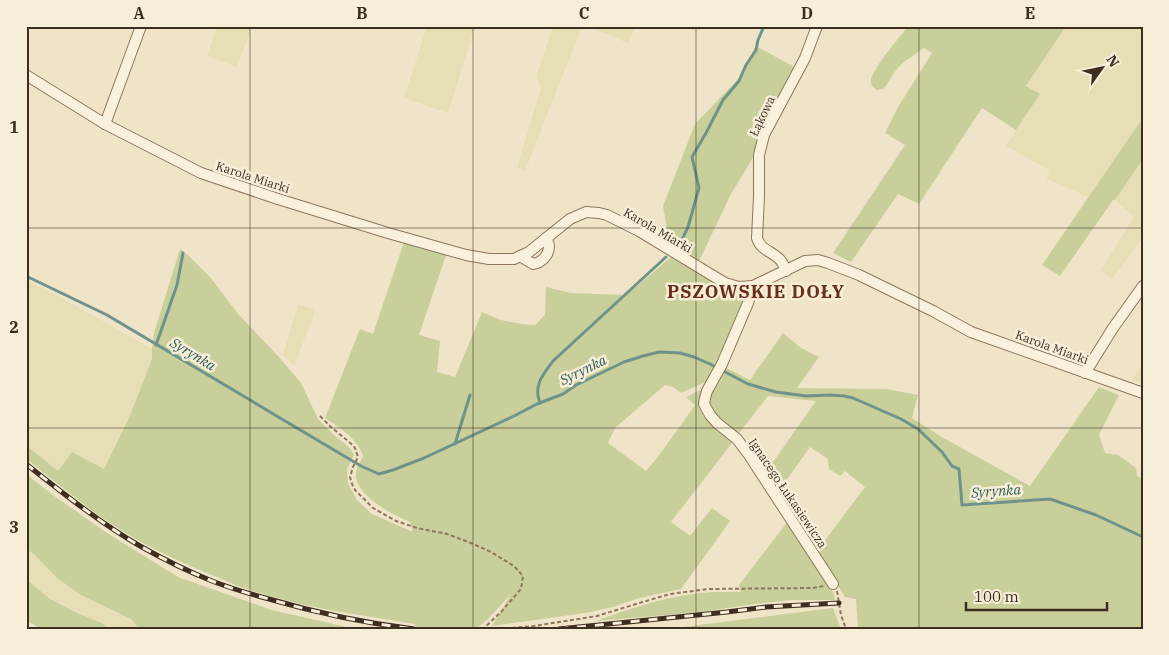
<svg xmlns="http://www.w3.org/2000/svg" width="1169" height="655" font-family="'IBM Plex Serif',serif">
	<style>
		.farmland { fill: #e6deb5 }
		.green { fill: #c9cf9b }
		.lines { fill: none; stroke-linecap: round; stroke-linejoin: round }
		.stream { stroke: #6f938a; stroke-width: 3 }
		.minor-casing { stroke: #8d765c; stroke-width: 12 }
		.path { stroke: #8d765c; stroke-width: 2; stroke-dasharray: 4 2.5; stroke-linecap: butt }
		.minor { stroke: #faf1dc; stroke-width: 10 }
		.rail-casing { stroke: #3d2e20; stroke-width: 5 }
		.rail { stroke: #f7eed8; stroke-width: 3; stroke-dasharray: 9; stroke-linecap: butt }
		.grid { fill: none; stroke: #3d2e20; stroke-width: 1; stroke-opacity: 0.55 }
		.labels { text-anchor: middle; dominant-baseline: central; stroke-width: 5; stroke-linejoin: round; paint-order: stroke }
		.street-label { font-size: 12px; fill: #3d2e20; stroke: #f7eed8 }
		.water-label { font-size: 14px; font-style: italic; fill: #2f5d5a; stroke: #f7eed8 }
		.district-label { font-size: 18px; font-weight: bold; letter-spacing: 1px; fill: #6b2e1e; stroke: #f7eed8 }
		.neatline { fill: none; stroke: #3d2e20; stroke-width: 2 }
		.grid-label { font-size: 16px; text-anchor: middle; font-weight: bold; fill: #3d2e20 }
	</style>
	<rect width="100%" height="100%" fill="#f0e4c8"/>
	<!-- farmland -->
	<g class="farmland">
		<polygon points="217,26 252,26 237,67 207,56"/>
		<polygon points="427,26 475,26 448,113 404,98"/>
		<polygon points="553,26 582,26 525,171 517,167 541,88 536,77"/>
		<polygon points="586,26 636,26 628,43"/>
		<polygon points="1066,26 1143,26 1143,124 1140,122 1089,197 1047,179 1049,170 1006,146 1040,94 1026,87"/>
		<polygon points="1143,159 1143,237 1112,279 1101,270 1134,217 1115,200"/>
		<polygon points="26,280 55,294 152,349 152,359 129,418 104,469 72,452 58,471 26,445"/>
		<polygon points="298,305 316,309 294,366 283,355"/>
		<polygon points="1143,364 1143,384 1132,380"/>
		<polygon points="26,549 34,554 81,595 131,619 139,629 108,629 102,623 77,613 50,599 26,579"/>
	</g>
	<!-- green -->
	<g class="green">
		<path d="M908 26H1066L1026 86 1040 94 1016 130 982 108 919 204 898 194 851 262 833 253 905 145 885 133 898 107 932 53 924 48C918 53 910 57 904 62 895 69 890 80 884 89L877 90C873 87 870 85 871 80 872 69 900 37 908 26Z"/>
		<polygon points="756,46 798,69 772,111 754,156 731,194 699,261 683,248 669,240 663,206 695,124 744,73 754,49"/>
		<polygon points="1140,122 1143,124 1143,159 1115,200 1113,200 1060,276 1042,265"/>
		<path d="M404 242 446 255 419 335 440 341 437 372 455 377 482 312 501 320 522 324 535 325 545 315 546 287 570 293 625 295 636 287 671 257 740 296 743 305 708 381 681 393 673 387 665 385 615 428 608 443 646 471 657 458 695 405 686 397 705 388 699 402 703 416 732 443 671 522 690 536 712 508 730 521 681 589 639 598 613 607 585 613 492 626 511 594 489 618 476 629H416L415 624C358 615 299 607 244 588 233 585 223 579 212 575 182 563 152 549 124 532 89 511 58 483 26 459V445L58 471 72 452 104 469 129 418 152 359V349L154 333 180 249 190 257 210 277 239 315 279 357 301 383 318 419 333 434 349 447 354 455 347 469 348 483 357 500 372 514 413 532 410 522C393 515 355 496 356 474 356 469 360 462 363 456 357 438 340 428 325 418L360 329 373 334Z"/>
		<path d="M783 333 801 348 819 357 797 388 886 389 918 395 912 418 940 436 1030 486 1099 387 1119 395 1099 435 1105 453 1118 455 1136 468 1137 476 1143 479V629H858L856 599 845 597 817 551 865 487 845 471 840 476 829 469 828 459 810 447 778 492 766 472 816 401 768 396 736 437C727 427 707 411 710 397 712 387 719 376 724 367L750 380Z"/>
		<polygon points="26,474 53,495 107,533 178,577 272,610 355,629 139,629 131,619 81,595 57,578 34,554 26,549"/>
		<path d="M789 520 827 581 834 595 835 600H791L747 605 702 612 596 621C634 607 673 594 714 592 723 592 732 592 741 592L739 585Z"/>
		<polygon points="26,579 50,599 77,613 102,623 108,629 41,629 26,620"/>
		<polygon points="833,608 841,629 667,629"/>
	</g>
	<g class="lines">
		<!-- stream -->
		<g class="stream">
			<polyline points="680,244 688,227 699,188 692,157 706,133 723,100 739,81 746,65 756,50 758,40 764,26"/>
			<polyline points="26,276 107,315 361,466 379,474 393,470 424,458 514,416 537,404 563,394 576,385 624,362 643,356 659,352 680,353 694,357 710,364 748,384 776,392 806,396 830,395 844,396 853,398 901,419 918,429 942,452 952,466 959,469 962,505 1050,499 1096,515 1143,537"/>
			<polyline points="156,345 177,285 183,253"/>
			<path d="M540 403C533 385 543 375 553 361L666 257"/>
			<polyline points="455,444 470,395"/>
		</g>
		<defs>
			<g id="minor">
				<polyline points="26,75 105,124 201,173 278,199 388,233 466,255 489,259 514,259 529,252 570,219 586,212 599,213 607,215 639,231 725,283 739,287 753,286 805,261 818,260 828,263 859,275 933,311 971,332 1143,393"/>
				<polyline points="105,124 141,26"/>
				<path d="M520 256 533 264C541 263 549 256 549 246 549 243 547 241 546 238"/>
				<path d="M786 271C784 266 782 260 777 257 770 251 760 249 757 238L759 196V155L764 135 805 58 817 26"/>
				<polyline points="753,286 748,303 722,364 707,391 705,398 704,404 710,415 717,423 737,439 749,455 833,584"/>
				<polyline points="1085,373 1113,328 1143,286"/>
			</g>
		</defs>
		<!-- minor casing -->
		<use href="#minor" class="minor-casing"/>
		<!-- path -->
		<g class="path">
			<polyline points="320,416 331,427 354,446 356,451 358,457 353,467 350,477 352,484 355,490 373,508 396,521 417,528 447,534 471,543 491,552 514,566 523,576 521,589 501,612 483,629"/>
			<polyline points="837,591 841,615 846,629"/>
			<polyline points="499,629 534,626 597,616 636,604 670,594 708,589 813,588 824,586"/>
		</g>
		<!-- minor -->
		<use href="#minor" class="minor"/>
		<defs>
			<g id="rail">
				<path d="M26 464C63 493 100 523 140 546 163 559 187 571 212 581 230 588 250 594 269 599 317 613 365 623 414 629"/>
				<polyline points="559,629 727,612 766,607 839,603"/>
			</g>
		</defs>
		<!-- rail casing -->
		<use href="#rail" class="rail-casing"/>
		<!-- rail -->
		<use href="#rail" class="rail"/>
	</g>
	<!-- grid -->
	<path class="grid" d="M250 26V629M473 26V629M696 26V629M919 26V629M26 228H1143M26 428H1143"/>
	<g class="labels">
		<!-- street labels -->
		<g class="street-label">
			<text transform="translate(762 116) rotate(-64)">Łąkowa</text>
			<text transform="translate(253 177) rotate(18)">Karola Miarki</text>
			<text transform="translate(658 230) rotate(30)">Karola Miarki</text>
			<text transform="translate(1052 347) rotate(20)">Karola Miarki</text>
			<text transform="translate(788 493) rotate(56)">Ignacego Łukasiewicza</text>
		</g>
		<!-- water labels -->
		<g class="water-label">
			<text transform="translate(193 354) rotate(31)">Syrynka</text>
			<text transform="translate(583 370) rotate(-26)">Syrynka</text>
			<text transform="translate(996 491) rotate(-4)">Syrynka</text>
		</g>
		<!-- district labels -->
		<g class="district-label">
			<text x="756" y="291">PSZOWSKIE DOŁY</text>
		</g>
	</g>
	<!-- border -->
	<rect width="1169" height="655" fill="none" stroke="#f7eed8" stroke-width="55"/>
	<!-- north arrow -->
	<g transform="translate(1102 68) rotate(57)" stroke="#f7eed8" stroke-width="4" paint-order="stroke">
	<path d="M0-4L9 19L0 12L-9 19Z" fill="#3d2e20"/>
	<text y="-8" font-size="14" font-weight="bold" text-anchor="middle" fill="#3d2e20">N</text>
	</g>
	<!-- scale -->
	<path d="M966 602v8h141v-8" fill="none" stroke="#3d2e20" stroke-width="2.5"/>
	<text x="974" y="602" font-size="15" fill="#3d2e20" stroke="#f7eed8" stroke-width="4" paint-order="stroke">100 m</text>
	<rect x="28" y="28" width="1114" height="600" class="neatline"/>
	<g class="grid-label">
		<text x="139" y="19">A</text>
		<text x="362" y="19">B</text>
		<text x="584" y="19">C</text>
		<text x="807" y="19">D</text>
		<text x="1030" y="19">E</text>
		<text x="14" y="133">1</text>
		<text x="14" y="333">2</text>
		<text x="14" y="533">3</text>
	</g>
</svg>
